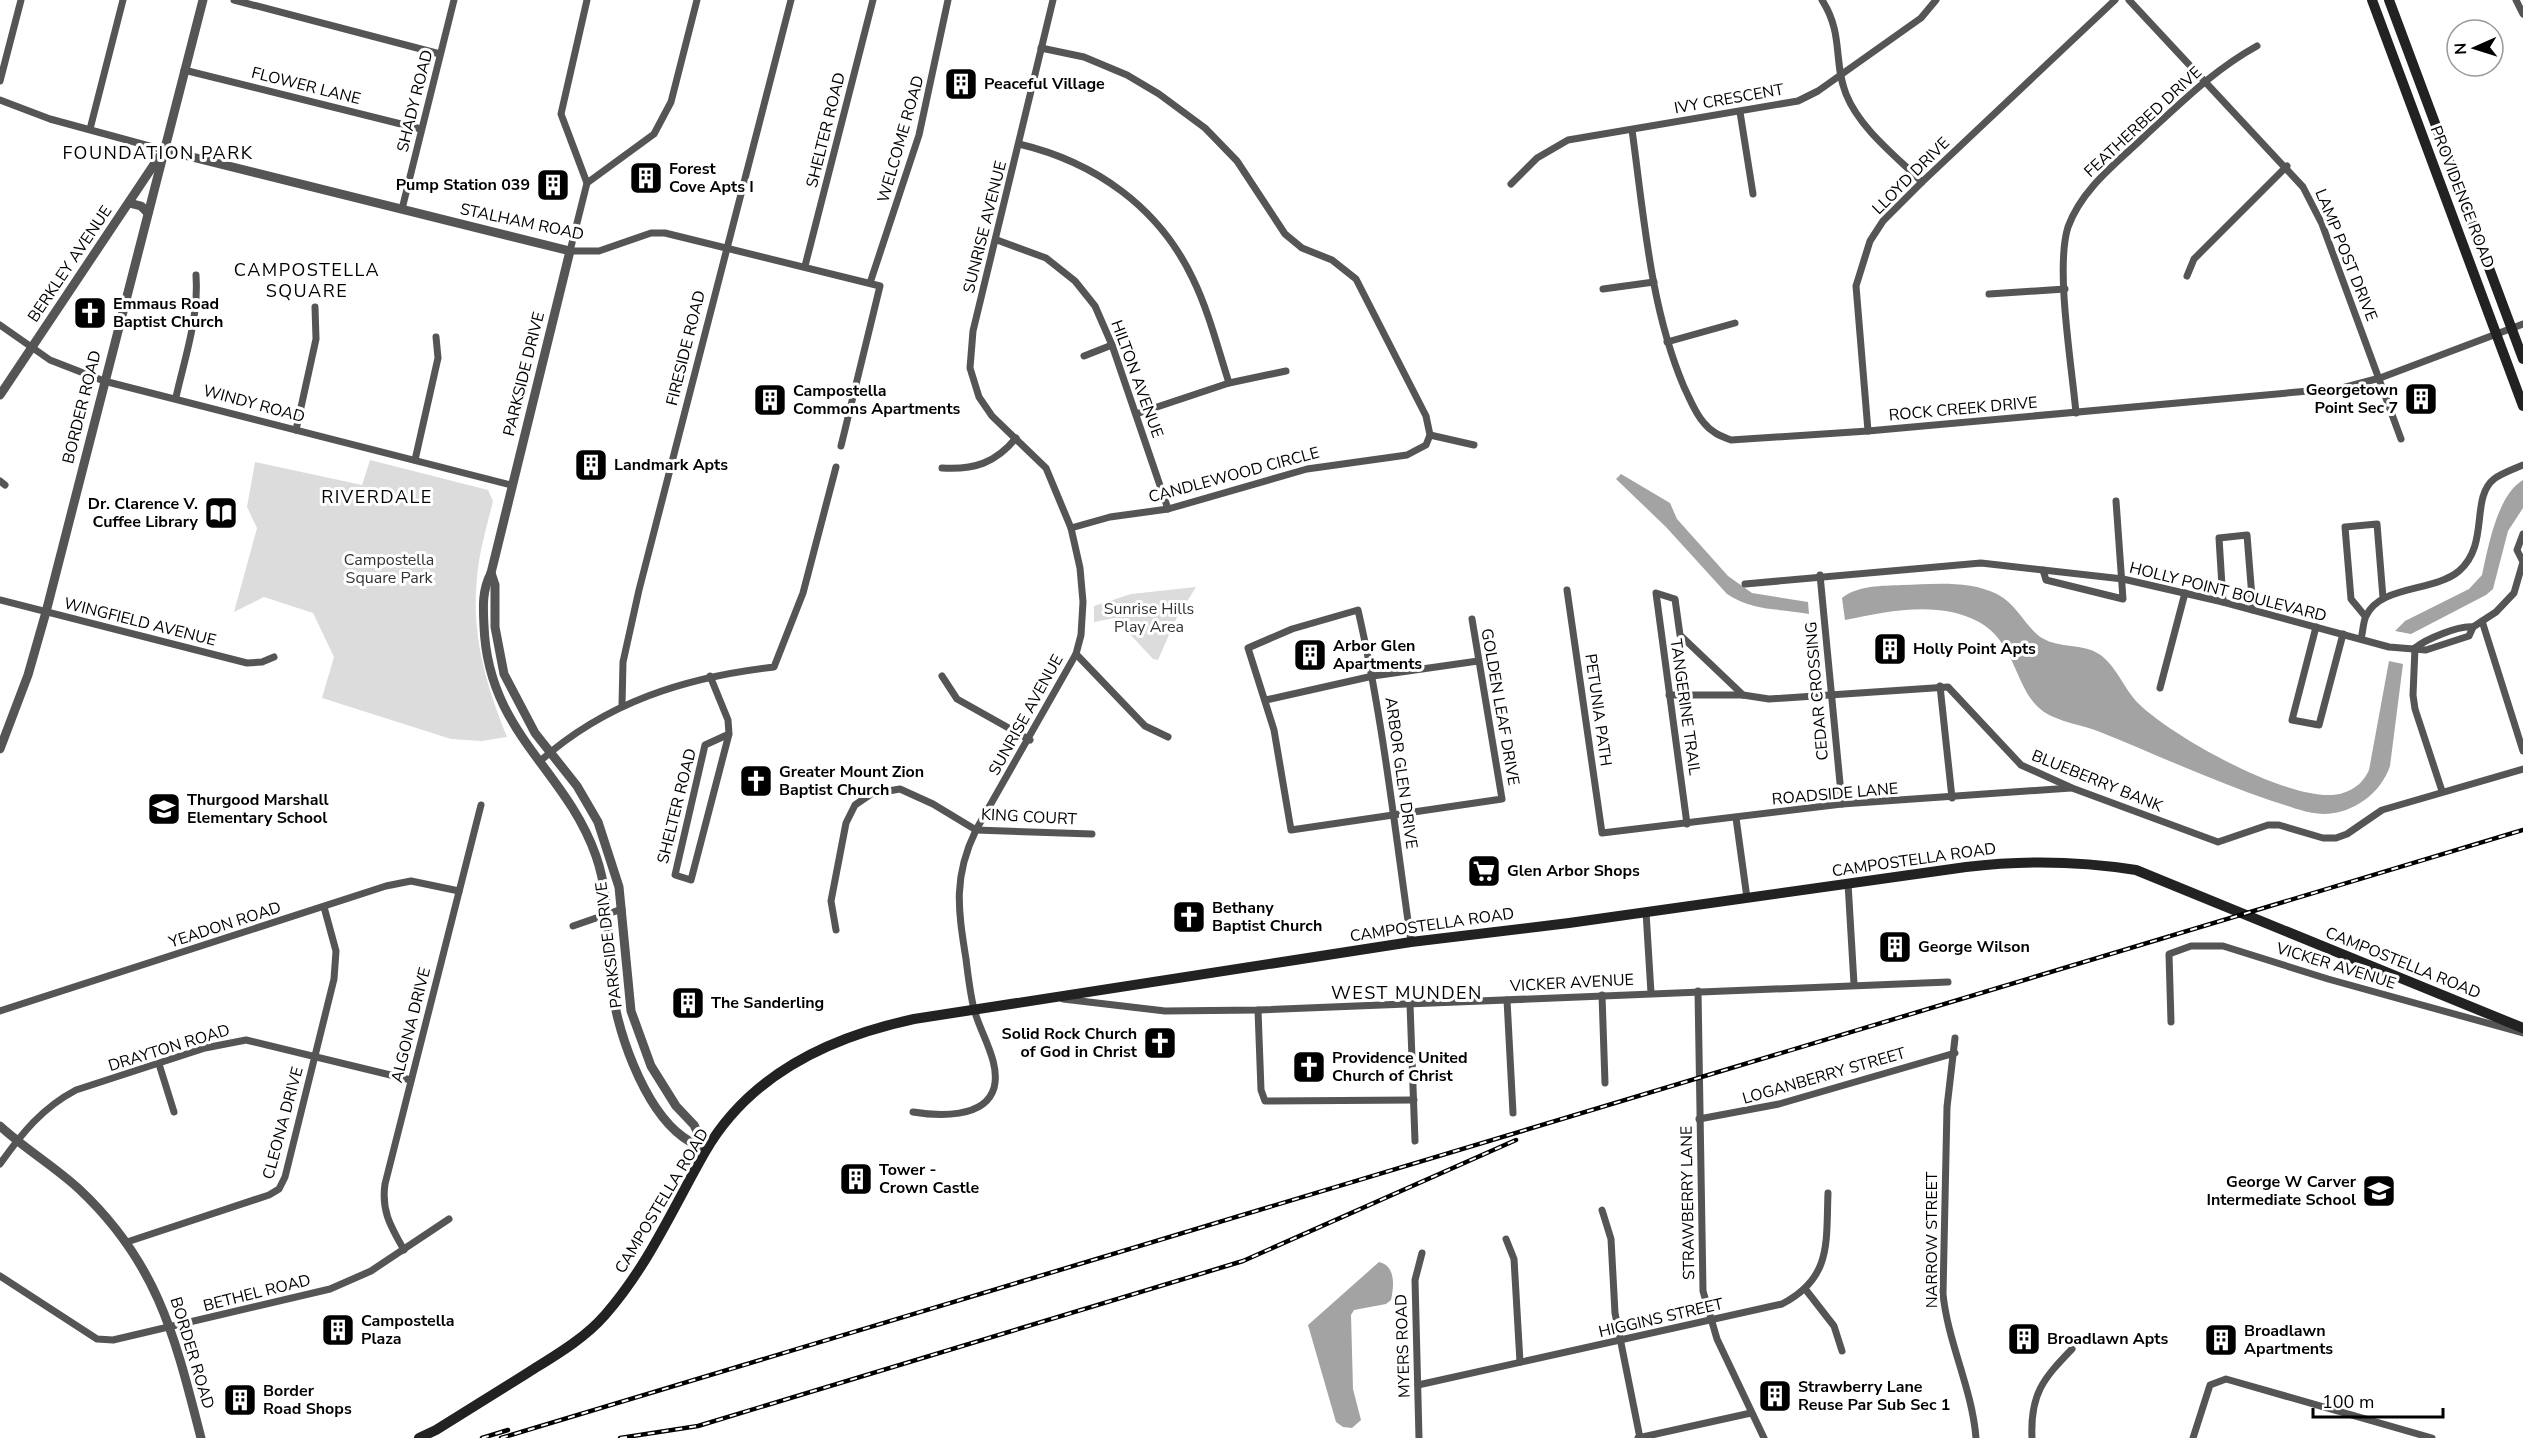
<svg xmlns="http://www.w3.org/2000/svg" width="2523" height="1438" font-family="'Nunito Sans',sans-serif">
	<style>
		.green { fill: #dcdcdc }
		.water { fill: #a3a3a3 }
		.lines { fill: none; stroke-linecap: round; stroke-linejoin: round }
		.minor { stroke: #555; stroke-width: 7 }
		.tertiary { stroke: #555; stroke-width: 9 }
		.secondary { stroke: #222; stroke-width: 10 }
		.rail-casing { stroke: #000; stroke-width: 4.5 }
		.rail { stroke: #fff; stroke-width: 2; stroke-dasharray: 7; stroke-linecap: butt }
		.labels { text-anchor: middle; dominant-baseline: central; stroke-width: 6; stroke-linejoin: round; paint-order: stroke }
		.poi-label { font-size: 16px; font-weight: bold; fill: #000; stroke: #fff; text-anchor: start }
		.street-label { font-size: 16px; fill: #000; stroke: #fff }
		.park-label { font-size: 16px; fill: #333; stroke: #fff }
		.neighbourhood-label { font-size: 18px; letter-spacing: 1.5px; fill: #000; stroke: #fff }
	</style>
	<rect width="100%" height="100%" fill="#fff"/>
	<!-- green -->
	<g class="green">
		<path d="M370 460 488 490 493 501C487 526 479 552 477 578 471 634 486 685 507 737L482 741 451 739 322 698 334 657 313 613 264 597 234 612 257 528 247 507 255 462 362 485Z"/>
		<polygon points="1196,587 1175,621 1158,660 1153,659 1115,618 1094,622 1094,606 1131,594"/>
	</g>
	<!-- water -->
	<g class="water">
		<path d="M1621 474 1670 503 1677 519 1728 576 1752 593 1808 602 1809 614C1779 608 1754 612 1727 594L1666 527 1616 479Z"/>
		<path d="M2523 480V508L2508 531 2493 589 2486 595 2411 634 2395 631 2405 621 2469 589 2482 575C2488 548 2497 495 2523 480Z"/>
		<path d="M1902 585C1932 584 1969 580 1997 594 2018 605 2025 627 2042 638 2060 649 2083 643 2099 654 2117 666 2123 688 2139 704 2171 736 2298 808 2343 793 2356 789 2364 781 2369 770L2389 661 2403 664 2390 766C2381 793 2354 813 2325 814 2308 814 2289 806 2272 801 2213 781 2157 755 2100 732 2083 725 2059 722 2044 712 2014 691 2018 644 1979 622 1938 600 1888 611 1845 620L1842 598C1858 585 1882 586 1902 585Z"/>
		<path d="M1379 1262C1396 1266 1394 1286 1391 1300L1386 1304 1354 1310 1351 1315 1353 1389 1361 1420 1352 1428 1343 1427 1336 1422 1308 1325Z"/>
	</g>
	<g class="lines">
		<!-- minor -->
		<g class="minor">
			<polyline points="234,0 440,54"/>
			<polyline points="587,0 561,114 587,183 654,134 671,102 697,0"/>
			<path d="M1822 0C1844 34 1833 62 1846 94 1860 129 1896 156 1922 182"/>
			<polyline points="2129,0 2303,187 2322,224 2401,439"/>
			<polyline points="2516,0 2523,14"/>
			<polyline points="1041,48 1084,57 1127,75 1159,94 1205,128 1237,161 1285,234 1302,248 1332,260 1356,279 1426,416 1430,435 1426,445 1407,455 1307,469 1168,509 1110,517 1071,528"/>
			<polyline points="184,70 421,129"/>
			<polyline points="0,81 21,0"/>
			<polyline points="0,100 50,119 164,150"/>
			<polyline points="1740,112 1753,194"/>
			<polyline points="90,129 123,0"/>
			<path d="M1632 130C1644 216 1650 307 1684 387 1690 399 1695 413 1704 423 1711 432 1720 436 1731 440L1868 431 2342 388 2380 378 2523 324"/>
			<path d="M1019 144C1095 162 1159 207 1193 279 1209 312 1218 349 1229 383"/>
			<polyline points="587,183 570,251 599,251 651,233 665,233 880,286 841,446"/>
			<polyline points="1511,184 1537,158 1568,140 1798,101 1818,91 1921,18 1936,0"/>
			<polyline points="402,209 454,0"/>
			<polyline points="997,240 1046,258 1075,281 1095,306 1112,345 1168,509"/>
			<polyline points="805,266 873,0"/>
			<polyline points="2187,276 2194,259 2287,166"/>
			<polyline points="870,283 919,135 948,0"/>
			<polyline points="1603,289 1654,282"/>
			<polyline points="1989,294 2065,289"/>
			<polyline points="0,325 50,360 104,381 511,485"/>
			<polyline points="1667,342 1735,323"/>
			<polyline points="1084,356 1112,345"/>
			<path d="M176 397C185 357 199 317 196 275"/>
			<path d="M2076 413C2072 367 2055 268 2068 227 2082 188 2118 162 2147 134 2182 102 2215 69 2257 46"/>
			<polyline points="1136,414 1229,383 1286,371"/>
			<polyline points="296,430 316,339 315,307"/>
			<polyline points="1868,431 1856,286 1870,241 1883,221 1922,182 2115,0"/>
			<polyline points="1430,435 1474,445"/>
			<polyline points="415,460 438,358 436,337"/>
			<path d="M942 468C974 470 996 463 1016 438"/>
			<polyline points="0,481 5,485"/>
			<polyline points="2043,570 2046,580 2123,599 2116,501"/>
			<polyline points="1820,575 1842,804"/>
			<polyline points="1745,584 1981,563 2123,579 2223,602 2389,647 2426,650 2469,636 2473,627 2496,612 2514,593 2523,562 2517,550 2523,534"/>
			<polyline points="1567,590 1602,833 1842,804 2071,788"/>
			<polyline points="0,600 247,663 262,662 274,657"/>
			<polyline points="2223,602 2219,538 2247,535 2253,610"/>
			<polyline points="2365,616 2351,599 2345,527 2377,524 2383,598"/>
			<polyline points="2482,621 2523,751"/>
			<polyline points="2316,627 2292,720 2319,725 2343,634"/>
			<path d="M2361 639C2363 632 2363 622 2366 616 2380 585 2434 592 2459 571 2490 544 2470 498 2494 479 2502 473 2514 469 2523 465"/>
			<polyline points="2415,648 2413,695 2415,709 2442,791"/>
			<path d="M2415 648C2426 639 2460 625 2473 627"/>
			<polyline points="1076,654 1145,726 1168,737"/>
			<polyline points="710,676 728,720 729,734 691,880 675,875 705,745 729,734"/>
			<polyline points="942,676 957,699 1030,740"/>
			<polyline points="1940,686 1952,798"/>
			<polyline points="2160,688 2185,593"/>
			<polyline points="1669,695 1743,695 1769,699 1948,687 2021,765 2072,788 2218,842 2268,825 2279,825 2323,838 2336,838 2347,834 2382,810 2523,769"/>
			<polyline points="1266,700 1373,676 1478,661"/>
			<polyline points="622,705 623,662 639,590 791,0"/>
			<path d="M539 762C606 702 686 677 774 667L803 593 836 467"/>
			<polyline points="1736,818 1747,898"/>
			<polyline points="1687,824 1656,593 1675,599 1680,635 1743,695"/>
			<polyline points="1848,883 1854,984"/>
			<polyline points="1646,912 1651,993"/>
			<polyline points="573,926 622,909"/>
			<polyline points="836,930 831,901 846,823 855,805 871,794 900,789 933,804 976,830 1092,834"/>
			<path d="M1411 942C1395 831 1383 719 1358 610L1292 629 1248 648 1274 730 1291 830 1502 799 1472 619"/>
			<polyline points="1698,991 1703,1291 1717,1339 1764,1438"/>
			<polyline points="1602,995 1605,1083"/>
			<polyline points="1063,999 1165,1011 1258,1010 1948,982"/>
			<polyline points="1507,1000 1513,1113"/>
			<polyline points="1410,1004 1415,1141"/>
			<polyline points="1258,1010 1261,1090 1265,1101 1414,1100"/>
			<polyline points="0,1011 386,886 411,881 459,891"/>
			<polyline points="2171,1022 2169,954 2191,946 2223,946 2328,979 2523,1033"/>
			<path d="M1955 1038 1947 1107 1943 1294C1948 1343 1972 1388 1976 1438"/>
			<polyline points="159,1064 174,1112"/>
			<path d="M913 1112C937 1116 985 1119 994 1088 1001 1063 980 1033 974 1009 970 993 968 975 966 959 958 909 953 877 976 830L1076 654 1081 635 1083 602 1080 568 1071 528 1046 468 992 416 979 397 970 368 973 331 1053 0"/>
			<polyline points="1699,1119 1779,1104 1955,1053"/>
			<path d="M0 1164C22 1133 42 1108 76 1090L205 1048 246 1040 411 1080"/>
			<polyline points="1602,1210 1611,1239 1615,1313 1640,1438"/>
			<polyline points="1506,1239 1514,1259 1520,1362"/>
			<polyline points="127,1242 269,1195 279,1189 285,1177 334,979 336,951 324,907"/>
			<path d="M404 1250C391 1227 381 1211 385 1184L481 805"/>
			<polyline points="0,1276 97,1339 113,1340 330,1289 371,1271 449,1219"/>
			<polyline points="1806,1290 1834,1326 1842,1351"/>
			<path d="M1418 1385 1782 1304C1832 1278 1826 1243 1828 1193"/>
			<polyline points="1419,1438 1415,1280 1422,1253"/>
			<polyline points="1638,1438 1751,1413"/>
			<path d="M2032 1438C2030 1394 2043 1379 2072 1349"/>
			<polyline points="2193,1438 2210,1385 2226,1379 2432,1438"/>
		</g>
		<!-- tertiary -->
		<g class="tertiary">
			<path d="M164 150 570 251 491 573C482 590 483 607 484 626 488 733 565 768 596 856 610 896 607 937 611 978 614 1025 643 1108 683 1137 690 1142 698 1146 706 1150"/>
			<polyline points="129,203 141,206 148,213"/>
			<polyline points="0,395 159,157"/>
			<polyline points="491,573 495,585 495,627 504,674 535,733 577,786 598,822 619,887 631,1011 651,1066 676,1106 694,1125 706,1150"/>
			<polyline points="0,749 28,675 46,612 203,0"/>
			<path d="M0 1126C25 1149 54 1166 79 1189 158 1263 175 1337 201 1438"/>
		</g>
		<!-- secondary -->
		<g class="secondary">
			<polyline points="2372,0 2523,406"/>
			<polyline points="2389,0 2523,359"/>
			<path d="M419 1438 436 1430C467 1411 498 1391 529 1372 556 1355 584 1339 605 1315 648 1266 673 1208 705 1152 750 1074 829 1037 914 1019L1411 942 1569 923 1966 867C2024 860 2079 861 2136 870L2523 1028"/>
		</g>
		<defs>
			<g id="rail">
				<polyline points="482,1438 508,1430"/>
				<polyline points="501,1438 2523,830"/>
				<polyline points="620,1438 698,1426 1243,1261 1516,1140"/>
			</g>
		</defs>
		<!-- rail casing -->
		<use href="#rail" class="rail-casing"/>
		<!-- rail -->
		<use href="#rail" class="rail"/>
	</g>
	<!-- icons -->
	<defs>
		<symbol id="building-square" viewBox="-11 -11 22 22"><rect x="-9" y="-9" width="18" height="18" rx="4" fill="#000" stroke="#fff"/><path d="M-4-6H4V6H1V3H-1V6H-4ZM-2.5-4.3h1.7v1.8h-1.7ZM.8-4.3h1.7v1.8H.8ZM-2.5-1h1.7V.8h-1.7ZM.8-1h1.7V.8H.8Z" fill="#fff"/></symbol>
		<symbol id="church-square" viewBox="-11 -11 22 22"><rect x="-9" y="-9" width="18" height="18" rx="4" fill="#000" stroke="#fff"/><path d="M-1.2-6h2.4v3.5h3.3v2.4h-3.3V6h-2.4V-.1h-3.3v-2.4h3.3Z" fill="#fff"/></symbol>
		<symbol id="library-square" viewBox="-11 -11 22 22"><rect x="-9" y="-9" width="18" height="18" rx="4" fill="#000" stroke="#fff"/><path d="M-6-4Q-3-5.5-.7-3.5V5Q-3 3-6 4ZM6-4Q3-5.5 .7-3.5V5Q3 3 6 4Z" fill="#fff"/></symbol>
		<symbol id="school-square" viewBox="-11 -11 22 22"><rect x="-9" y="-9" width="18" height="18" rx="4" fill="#000" stroke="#fff"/><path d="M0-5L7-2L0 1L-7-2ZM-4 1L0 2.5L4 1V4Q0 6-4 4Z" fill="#fff"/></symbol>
		<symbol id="supermarket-square" viewBox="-11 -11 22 22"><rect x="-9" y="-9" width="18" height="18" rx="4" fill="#000" stroke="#fff"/><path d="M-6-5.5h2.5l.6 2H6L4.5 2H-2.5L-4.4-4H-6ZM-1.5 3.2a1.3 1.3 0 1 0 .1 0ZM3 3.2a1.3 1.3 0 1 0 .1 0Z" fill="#fff"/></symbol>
	</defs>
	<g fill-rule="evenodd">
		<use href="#building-square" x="942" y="65" width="38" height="38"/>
		<use href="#building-square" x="627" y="159" width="38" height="38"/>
		<use href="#building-square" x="534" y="166" width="38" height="38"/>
		<use href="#church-square" x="71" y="294" width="38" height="38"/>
		<use href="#building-square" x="2402" y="380" width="38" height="38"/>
		<use href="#building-square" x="751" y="381" width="38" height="38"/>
		<use href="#building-square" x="572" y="446" width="38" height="38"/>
		<use href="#library-square" x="202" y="494" width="38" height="38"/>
		<use href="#building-square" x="1871" y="630" width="38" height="38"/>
		<use href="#building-square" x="1291" y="636" width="38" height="38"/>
		<use href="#church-square" x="737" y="762" width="38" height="38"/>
		<use href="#school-square" x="145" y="790" width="38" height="38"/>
		<use href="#supermarket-square" x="1465" y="852" width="38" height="38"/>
		<use href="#church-square" x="1170" y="898" width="38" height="38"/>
		<use href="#building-square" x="1876" y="928" width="38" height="38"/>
		<use href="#building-square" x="669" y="984" width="38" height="38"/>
		<use href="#church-square" x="1141" y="1024" width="38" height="38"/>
		<use href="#church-square" x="1290" y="1048" width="38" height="38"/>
		<use href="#building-square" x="837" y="1160" width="38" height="38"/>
		<use href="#school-square" x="2360" y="1172" width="38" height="38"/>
		<use href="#building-square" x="319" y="1311" width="38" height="38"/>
		<use href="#building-square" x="2005" y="1320" width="38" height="38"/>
		<use href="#building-square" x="2202" y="1321" width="38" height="38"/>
		<use href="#building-square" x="1756" y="1377" width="38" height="38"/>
		<use href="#building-square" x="221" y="1381" width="38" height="38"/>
	</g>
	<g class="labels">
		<!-- poi labels -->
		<g class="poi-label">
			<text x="984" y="84">Peaceful Village</text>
			<text x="669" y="169">Forest<tspan x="669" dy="18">Cove Apts I</tspan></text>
			<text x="530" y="185" text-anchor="end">Pump Station 039</text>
			<text x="113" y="304">Emmaus Road<tspan x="113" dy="18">Baptist Church</tspan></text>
			<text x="2398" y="390" text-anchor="end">Georgetown<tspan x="2398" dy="18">Point Sec 7</tspan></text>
			<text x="793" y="391">Campostella<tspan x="793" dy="18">Commons Apartments</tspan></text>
			<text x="614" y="465">Landmark Apts</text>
			<text x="198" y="504" text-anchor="end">Dr. Clarence V.<tspan x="198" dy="18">Cuffee Library</tspan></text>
			<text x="1333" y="646">Arbor Glen<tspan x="1333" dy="18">Apartments</tspan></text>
			<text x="1913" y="649">Holly Point Apts</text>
			<text x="779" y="772">Greater Mount Zion<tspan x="779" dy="18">Baptist Church</tspan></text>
			<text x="187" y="800">Thurgood Marshall<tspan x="187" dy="18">Elementary School</tspan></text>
			<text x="1507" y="871">Glen Arbor Shops</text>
			<text x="1212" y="908">Bethany<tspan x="1212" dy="18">Baptist Church</tspan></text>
			<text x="1918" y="947">George Wilson</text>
			<text x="711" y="1003">The Sanderling</text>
			<text x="1137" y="1034" text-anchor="end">Solid Rock Church<tspan x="1137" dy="18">of God in Christ</tspan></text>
			<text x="1332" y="1058">Providence United<tspan x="1332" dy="18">Church of Christ</tspan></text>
			<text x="879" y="1170">Tower -<tspan x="879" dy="18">Crown Castle</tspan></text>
			<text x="2356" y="1182" text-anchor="end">George W Carver<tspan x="2356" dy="18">Intermediate School</tspan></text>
			<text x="361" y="1321">Campostella<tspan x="361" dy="18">Plaza</tspan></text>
			<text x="2244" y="1331">Broadlawn<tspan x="2244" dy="18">Apartments</tspan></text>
			<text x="2047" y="1339">Broadlawn Apts</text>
			<text x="1798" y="1387">Strawberry Lane<tspan x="1798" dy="18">Reuse Par Sub Sec 1</tspan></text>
			<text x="263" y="1391">Border<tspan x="263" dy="18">Road Shops</tspan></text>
		</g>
		<!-- street labels -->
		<g class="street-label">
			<text transform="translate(306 86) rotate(14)">FLOWER LANE</text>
			<text transform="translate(1729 99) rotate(-10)">IVY CRESCENT</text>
			<text transform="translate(415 101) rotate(-76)">SHADY ROAD</text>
			<text transform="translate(2143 122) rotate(-43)">FEATHERBED DRIVE</text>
			<text transform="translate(826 130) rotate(-76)">SHELTER ROAD</text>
			<text transform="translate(901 139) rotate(-74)">WELCOME ROAD</text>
			<text transform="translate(1911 176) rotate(-45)">LLOYD DRIVE</text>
			<text transform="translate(2462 197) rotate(69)">PROVIDENCE ROAD</text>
			<text transform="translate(522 222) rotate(12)">STALHAM ROAD</text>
			<text transform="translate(985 227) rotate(-76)">SUNRISE AVENUE</text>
			<text transform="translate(2346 255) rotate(68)">LAMP POST DRIVE</text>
			<text transform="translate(70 264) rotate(-56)">BERKLEY AVENUE</text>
			<text transform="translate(686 348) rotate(-76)">FIRESIDE ROAD</text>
			<text transform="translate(524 374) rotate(-76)">PARKSIDE DRIVE</text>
			<text transform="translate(1137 379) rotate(70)">HILTON AVENUE</text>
			<text transform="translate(254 404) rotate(15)">WINDY ROAD</text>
			<text transform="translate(82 407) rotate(-76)">BORDER ROAD</text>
			<text transform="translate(1963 409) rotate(-5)">ROCK CREEK DRIVE</text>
			<text transform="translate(1234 475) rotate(-15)">CANDLEWOOD CIRCLE</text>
			<text transform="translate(2228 592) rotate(14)">HOLLY POINT BOULEVARD</text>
			<text transform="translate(140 622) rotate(14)">WINGFIELD AVENUE</text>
			<text transform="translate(1817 691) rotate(-95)">CEDAR CROSSING</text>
			<text transform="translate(1500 707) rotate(80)">GOLDEN LEAF DRIVE</text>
			<text transform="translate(1685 707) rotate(82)">TANGERINE TRAIL</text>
			<text transform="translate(1598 710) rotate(82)">PETUNIA PATH</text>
			<text transform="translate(1026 715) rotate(-61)">SUNRISE AVENUE</text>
			<text transform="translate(1401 773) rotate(82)">ARBOR GLEN DRIVE</text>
			<text transform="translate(2097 781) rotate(22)">BLUEBERRY BANK</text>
			<text transform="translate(1835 794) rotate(-5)">ROADSIDE LANE</text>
			<text transform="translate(677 806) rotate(-76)">SHELTER ROAD</text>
			<text transform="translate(1029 817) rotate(3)">KING COURT</text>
			<text transform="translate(1914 860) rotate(-8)">CAMPOSTELLA ROAD</text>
			<text transform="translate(225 925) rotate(-18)">YEADON ROAD</text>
			<text transform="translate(1432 925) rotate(-8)">CAMPOSTELLA ROAD</text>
			<text transform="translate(609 945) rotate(-97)">PARKSIDE DRIVE</text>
			<text transform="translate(2403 963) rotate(22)">CAMPOSTELLA ROAD</text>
			<text transform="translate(2336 966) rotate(17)">VICKER AVENUE</text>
			<text transform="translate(1572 983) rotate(-3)">VICKER AVENUE</text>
			<text transform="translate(411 1025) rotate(-76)">ALGONA DRIVE</text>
			<text transform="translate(169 1048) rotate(-17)">DRAYTON ROAD</text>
			<text transform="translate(1824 1076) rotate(-16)">LOGANBERRY STREET</text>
			<text transform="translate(283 1123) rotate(-75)">CLEONA DRIVE</text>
			<text transform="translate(662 1201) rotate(-59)">CAMPOSTELLA ROAD</text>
			<text transform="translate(1688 1203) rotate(-91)">STRAWBERRY LANE</text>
			<text transform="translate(1932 1240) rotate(-90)">NARROW STREET</text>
			<text transform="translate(257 1293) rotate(-14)">BETHEL ROAD</text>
			<text transform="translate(1661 1318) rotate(-13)">HIGGINS STREET</text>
			<text transform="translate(1403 1346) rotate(-92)">MYERS ROAD</text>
			<text transform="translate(192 1353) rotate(73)">BORDER ROAD</text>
		</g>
		<!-- park labels -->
		<g class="park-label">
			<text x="389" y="560">Campostella<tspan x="389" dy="18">Square Park</tspan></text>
			<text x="1149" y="609">Sunrise Hills<tspan x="1149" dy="18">Play Area</tspan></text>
		</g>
		<!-- neighbourhood labels -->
		<g class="neighbourhood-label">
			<text x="158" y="153">FOUNDATION PARK</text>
			<text x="307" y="270">CAMPOSTELLA<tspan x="307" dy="21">SQUARE</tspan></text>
			<text x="377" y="497">RIVERDALE</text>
			<text x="1407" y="993">WEST MUNDEN</text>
		</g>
	</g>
	<!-- north arrow -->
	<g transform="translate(2475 48) rotate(267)"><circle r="28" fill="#ffffff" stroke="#999999" stroke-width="1.5"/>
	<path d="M0-4.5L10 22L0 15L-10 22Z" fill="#000000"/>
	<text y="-9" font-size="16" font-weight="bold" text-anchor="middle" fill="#000000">N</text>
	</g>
	<!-- scale -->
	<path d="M2313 1408v9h130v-9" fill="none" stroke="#000000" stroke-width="3"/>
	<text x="2322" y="1408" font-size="18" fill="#000000" stroke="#ffffff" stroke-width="4.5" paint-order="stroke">100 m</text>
</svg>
